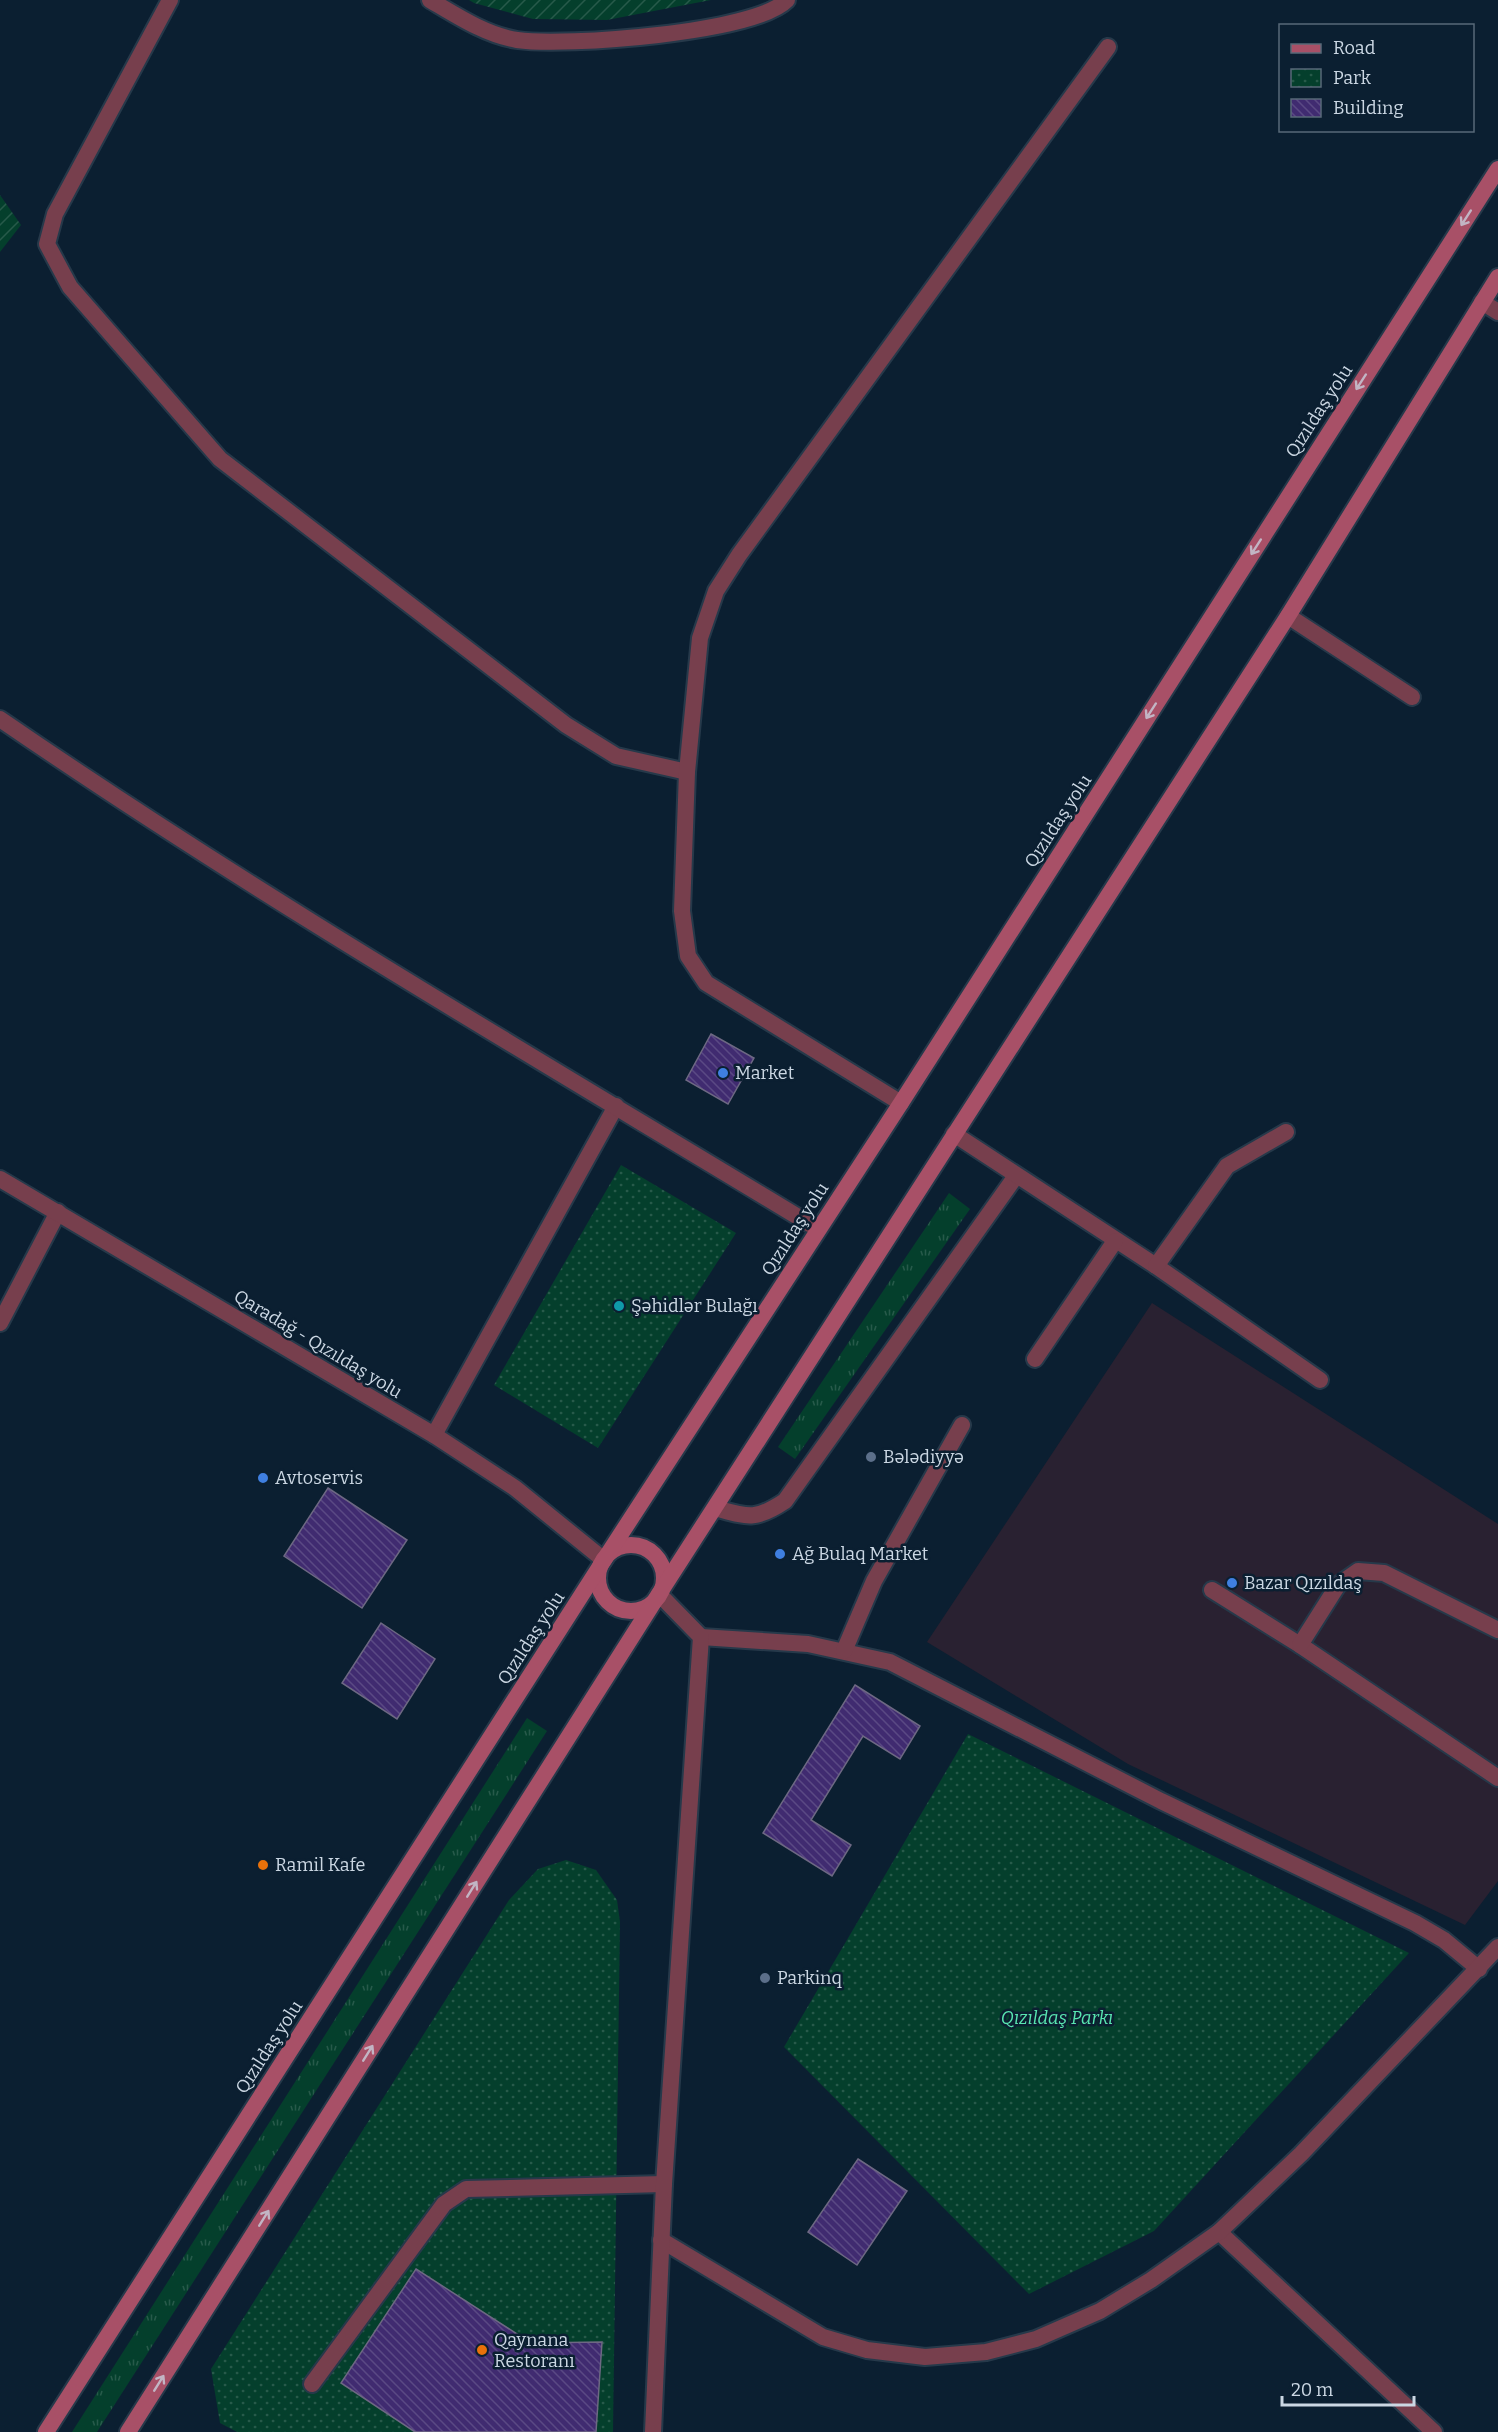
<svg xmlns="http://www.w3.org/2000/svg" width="1498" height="2432" font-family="Bitter,serif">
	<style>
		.commercial { fill: #292131 }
		.grass { fill: url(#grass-tufts) }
		.park { fill: url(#park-dots) }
		.garden { fill: url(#garden-furrows) }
		.building { fill: url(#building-back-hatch); stroke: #6d6883; stroke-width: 1.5 }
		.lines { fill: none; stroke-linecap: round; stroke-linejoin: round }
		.service-casing { stroke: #26394a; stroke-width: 20 }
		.minor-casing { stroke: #26394a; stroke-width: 20 }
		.secondary-casing { stroke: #26394a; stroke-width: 20 }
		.service { stroke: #773f4d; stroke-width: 16 }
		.minor { stroke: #773f4d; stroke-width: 16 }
		.secondary { stroke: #a85067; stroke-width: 16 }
		.oneway { stroke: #c2b5c4 }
		.shop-dot { fill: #3f7fe0; stroke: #0b1f31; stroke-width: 2 }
		.culture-dot { fill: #0f9aa8; stroke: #0b1f31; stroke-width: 2 }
		.service-dot { fill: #5c6f8a; stroke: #0b1f31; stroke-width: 2 }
		.food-dot { fill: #e8710a; stroke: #0b1f31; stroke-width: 2 }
		.labels { text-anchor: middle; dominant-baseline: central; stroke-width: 5; stroke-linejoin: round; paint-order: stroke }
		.street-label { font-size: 18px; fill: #cbd7e3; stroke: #0b1f31 }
		.poi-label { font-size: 18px; fill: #cbd7e3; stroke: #0b1f31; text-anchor: start }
		.park-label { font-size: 18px; font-style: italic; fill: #58e5b0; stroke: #0b1f31 }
	</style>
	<defs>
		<pattern id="grass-tufts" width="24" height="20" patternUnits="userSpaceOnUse" patternTransform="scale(1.5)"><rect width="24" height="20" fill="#043f2c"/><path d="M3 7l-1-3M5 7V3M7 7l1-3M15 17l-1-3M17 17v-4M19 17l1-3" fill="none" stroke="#275a4a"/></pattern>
		<pattern id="park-dots" width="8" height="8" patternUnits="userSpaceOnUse" patternTransform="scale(1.5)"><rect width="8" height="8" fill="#043f2c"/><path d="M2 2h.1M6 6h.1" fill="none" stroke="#275a4a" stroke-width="1.8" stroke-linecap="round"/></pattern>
		<pattern id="garden-furrows" width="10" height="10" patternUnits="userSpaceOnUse" patternTransform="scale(1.5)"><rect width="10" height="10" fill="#043f2c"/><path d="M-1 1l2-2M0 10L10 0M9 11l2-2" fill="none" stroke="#275a4a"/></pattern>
		<pattern id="building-back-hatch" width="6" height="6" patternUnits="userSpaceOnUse" patternTransform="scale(1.5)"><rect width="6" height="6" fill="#402b70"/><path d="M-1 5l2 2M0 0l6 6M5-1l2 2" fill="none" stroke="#5a4984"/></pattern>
	</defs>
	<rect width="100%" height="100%" fill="#0b1f31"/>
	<!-- commercial -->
	<polygon class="commercial" points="1152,1303 1498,1524 1498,1881 1465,1925 1128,1764 927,1642"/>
	<!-- grass -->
	<g class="grass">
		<polygon points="949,1193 970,1209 795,1459 778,1447"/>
		<polygon points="527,1718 547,1731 97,2432 72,2432"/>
	</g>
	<!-- park -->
	<g class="park">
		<polygon points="621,1165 736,1233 598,1448 494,1385"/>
		<polygon points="968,1734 1409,1953 1154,2231 1029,2294 784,2047"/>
		<polygon points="566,1860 596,1870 617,1900 620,1922 613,2432 237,2432 220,2423 211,2369 509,1900 538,1869"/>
	</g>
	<!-- garden -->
	<g class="garden">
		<polygon points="469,0 711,0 607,20 533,19 474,3"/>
		<polygon points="0,195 21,225 0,252"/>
	</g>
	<!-- building -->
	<g class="building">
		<polygon points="711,1034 754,1058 728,1104 686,1080"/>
		<polygon points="328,1488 407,1540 362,1608 284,1556"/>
		<polygon points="381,1623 435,1659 397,1719 342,1683"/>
		<polygon points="855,1685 920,1726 900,1759 863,1736 811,1820 851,1845 832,1876 763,1833"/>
		<polygon points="858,2159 907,2191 857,2265 808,2232"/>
		<polygon points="416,2269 531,2343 602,2342 596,2432 415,2432 341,2383"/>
	</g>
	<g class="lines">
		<defs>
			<g id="service">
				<polyline points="0,1323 58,1212"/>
				<polyline points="434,1435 616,1106"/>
				<path d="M715 1508C748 1517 755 1521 785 1501L1016 1176"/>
				<polyline points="1212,1590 1300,1645 1498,1778"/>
				<polyline points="1300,1645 1338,1585 1358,1571 1384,1573 1498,1630"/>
				<polyline points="1219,2232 1434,2432"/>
				<polyline points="312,2384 444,2204 466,2189 664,2184"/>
			</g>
			<g id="minor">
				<polyline points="170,0 55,214 47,244 70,287 220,459 566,725 616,756 687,772"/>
				<path d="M430 0C457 16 486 35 517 40 565 47 755 33 787 0"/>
				<polyline points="1482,302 1498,312"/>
				<polyline points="1288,616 1412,697"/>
				<path d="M0 719C265 901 543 1062 818 1229"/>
				<polyline points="901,1103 706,983 688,956 682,911 687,772 700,638 716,591 739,555 1108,47"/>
				<polyline points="954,1134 1156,1266 1320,1380"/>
				<polyline points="0,1179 434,1435 515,1488 604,1560"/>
				<polyline points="1156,1266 1227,1166 1286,1132"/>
				<polyline points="1035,1359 1115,1241"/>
				<polyline points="701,1637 808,1644 890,1662 1161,1801 1415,1923 1444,1940 1479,1969"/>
				<polyline points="844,1651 874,1581 962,1425"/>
				<polyline points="661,2240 823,2337 867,2350 925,2357 986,2352 1036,2339 1100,2311 1151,2280 1219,2232 1301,2154 1498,1947"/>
				<polyline points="653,2432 664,2184 701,1637 659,1594"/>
			</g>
			<g id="secondary">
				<circle cx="631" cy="1578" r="33"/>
				<polyline points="46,2432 604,1560 901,1103 1498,169"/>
				<polyline points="128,2432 659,1594 1288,616 1498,277"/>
			</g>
		</defs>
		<!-- service casing -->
		<use href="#service" class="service-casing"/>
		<!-- minor casing -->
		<use href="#minor" class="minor-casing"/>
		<!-- secondary casing -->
		<use href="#secondary" class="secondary-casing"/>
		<!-- service -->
		<use href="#service" class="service"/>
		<!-- minor -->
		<use href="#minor" class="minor"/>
		<!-- secondary -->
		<use href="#secondary" class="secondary"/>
	</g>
	<!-- one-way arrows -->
	<defs><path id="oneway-shaft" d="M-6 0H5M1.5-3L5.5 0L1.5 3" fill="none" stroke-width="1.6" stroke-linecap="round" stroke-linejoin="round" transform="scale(1.5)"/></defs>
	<g class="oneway">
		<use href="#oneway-shaft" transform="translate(1466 218) rotate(123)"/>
		<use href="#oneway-shaft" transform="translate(1361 382) rotate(123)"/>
		<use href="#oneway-shaft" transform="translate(1256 547) rotate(123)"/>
		<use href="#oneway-shaft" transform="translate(1151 711) rotate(123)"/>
		<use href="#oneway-shaft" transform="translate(472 1889) rotate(-58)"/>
		<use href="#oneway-shaft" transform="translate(368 2053) rotate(-58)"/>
		<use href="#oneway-shaft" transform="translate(264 2218) rotate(-58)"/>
		<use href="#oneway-shaft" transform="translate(159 2383) rotate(-58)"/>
	</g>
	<!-- markers -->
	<g class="shop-dot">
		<circle cx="723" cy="1073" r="6"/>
		<circle cx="263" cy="1478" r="6"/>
		<circle cx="780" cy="1554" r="6"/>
		<circle cx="1232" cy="1583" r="6"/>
	</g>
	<circle class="culture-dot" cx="619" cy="1306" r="6"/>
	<g class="service-dot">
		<circle cx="871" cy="1457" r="6"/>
		<circle cx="765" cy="1978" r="6"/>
	</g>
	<g class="food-dot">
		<circle cx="263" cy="1865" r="6"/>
		<circle cx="482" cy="2350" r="6"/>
	</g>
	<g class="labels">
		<!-- street labels -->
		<g class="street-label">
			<text transform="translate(1319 411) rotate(-57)">Qızıldaş yolu</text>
			<text transform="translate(1058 821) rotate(-57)">Qızıldaş yolu</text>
			<text transform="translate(795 1229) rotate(-57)">Qızıldaş yolu</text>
			<text transform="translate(318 1344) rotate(31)">Qaradağ - Qızıldaş yolu</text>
			<text transform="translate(531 1638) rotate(-57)">Qızıldaş yolu</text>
			<text transform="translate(269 2047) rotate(-57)">Qızıldaş yolu</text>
		</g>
		<!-- poi labels -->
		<g class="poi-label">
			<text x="735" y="1073">Market</text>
			<text x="631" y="1306">Şəhidlər Bulağı</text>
			<text x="883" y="1457">Bələdiyyə</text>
			<text x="275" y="1478">Avtoservis</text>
			<text x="792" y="1554">Ağ Bulaq Market</text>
			<text x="1244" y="1583">Bazar Qızıldaş</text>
			<text x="275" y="1865">Ramil Kafe</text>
			<text x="777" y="1978">Parkinq</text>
			<text x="494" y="2340">Qaynana<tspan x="494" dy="21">Restoranı</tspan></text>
		</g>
		<!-- park labels -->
		<g class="park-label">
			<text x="1057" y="2018">Qızıldaş Parkı</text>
		</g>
	</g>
	<!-- legend -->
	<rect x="1279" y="24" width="195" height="108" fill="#0b1f31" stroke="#586978" stroke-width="1.5"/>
	<rect x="1291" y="44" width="30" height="9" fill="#a85067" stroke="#586978" stroke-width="1.5"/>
	<text x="1333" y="54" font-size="18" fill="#cbd7e3">Road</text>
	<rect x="1291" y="69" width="30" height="18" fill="url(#park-dots)" stroke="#586978" stroke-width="1.5"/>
	<text x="1333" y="84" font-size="18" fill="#cbd7e3">Park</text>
	<rect x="1291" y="99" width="30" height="18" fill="url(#building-back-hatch)" stroke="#586978" stroke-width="1.5"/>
	<text x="1333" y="114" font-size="18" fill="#cbd7e3">Building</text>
	<!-- scale -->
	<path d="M1282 2396v9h132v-9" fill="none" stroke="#cbd7e3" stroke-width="3"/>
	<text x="1291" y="2396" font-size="18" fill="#cbd7e3" stroke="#0b1f31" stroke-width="4.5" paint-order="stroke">20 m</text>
</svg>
